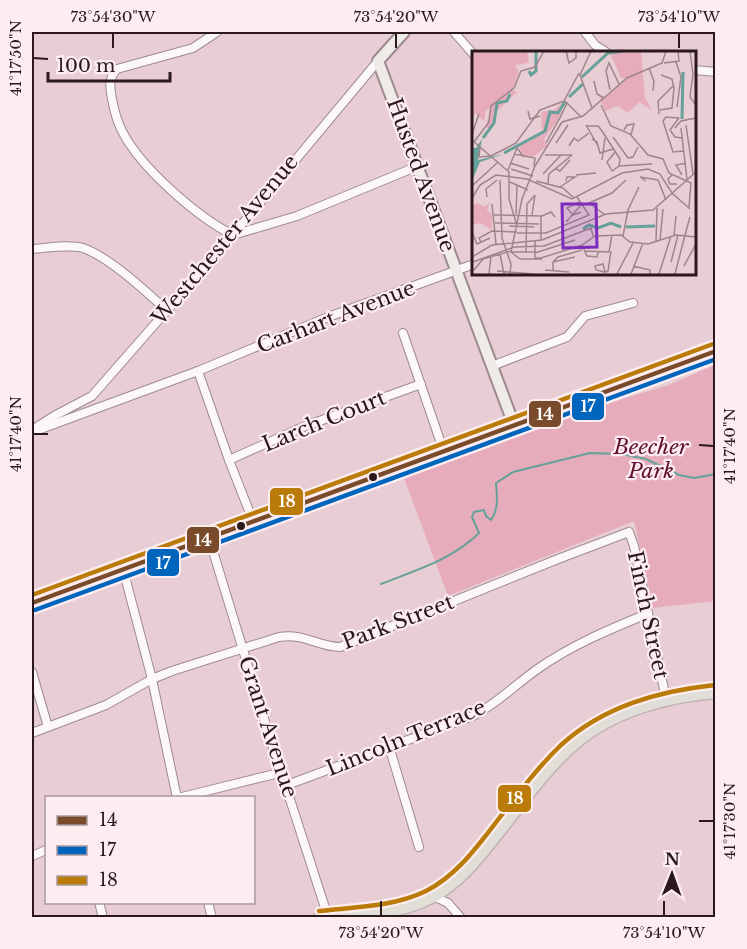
<svg xmlns="http://www.w3.org/2000/svg" width="747" height="949" font-family="'Libre Baskerville',serif">
	<style>
		.green { fill: #e6acbc }
		.lines { fill: none; stroke-linecap: round; stroke-linejoin: round }
		.stream { stroke: #66a199; stroke-width: 2 }
		.street-casing { stroke: #9f8a90; stroke-width: 10 }
		.secondary-casing { stroke: #9f8a90; stroke-width: 14 }
		.primary-casing { stroke: #c0b2b6; stroke-width: 15 }
		.street { stroke: #fcf8f9; stroke-width: 8 }
		.secondary { stroke: #eeebe8; stroke-width: 10 }
		.primary { stroke: #e0ded7; stroke-width: 12 }
		.bus-1-casing { stroke: #fdedf1; stroke-width: 9 }
		.bus-2-casing { stroke: #fdedf1; stroke-width: 9 }
		.bus-3-casing { stroke: #fdedf1; stroke-width: 9 }
		.bus-1 { stroke: #7a4b2a; stroke-width: 4.5 }
		.bus-2 { stroke: #0065bd; stroke-width: 4.5 }
		.bus-3 { stroke: #ba7b09; stroke-width: 4.5 }
		.ticks { fill: none; stroke: #2a181d; stroke-width: 2 }
		.bus-dot { fill: #2a181d; stroke: #fdedf1; stroke-width: 2 }
		.labels { text-anchor: middle; dominant-baseline: central; stroke-width: 4.5; stroke-linejoin: round; paint-order: stroke }
		.street-label { font-size: 21px; fill: #2a181d; stroke: #fdedf1 }
		.park-label { font-size: 21px; font-style: italic; fill: #601032; stroke: #fdedf1 }
		.inset-river { fill: none; stroke: #66a199; stroke-width: 3 }
		.inset-road { fill: none; stroke: #9d858b; stroke-width: 1.5 }
		.view { fill: #7b2cbf; fill-opacity: 0.15; stroke: #7b2cbf; stroke-width: 3 }
		.inset-edge { fill: none; stroke: #2a181d; stroke-width: 3 }
		.line-badge { stroke: #fdedf1; stroke-width: 2 }
		.badge-label { font-size: 16px; text-anchor: middle; font-weight: bold; fill: #fff }
		.neatline { fill: none; stroke: #2a181d; stroke-width: 2 }
		.ticks-label { font-size: 15px; text-anchor: middle; fill: #2a181d }
	</style>
	<rect width="100%" height="100%" fill="#e9cdd4"/>
	<!-- green -->
	<polygon class="green" points="715,365 715,601 653,608 634,521 448,596 404,478 619,400 669,385"/>
	<g class="lines">
		<!-- stream -->
		<path class="stream" d="M381 584C416 570 452 560 479 533L472 517 474 512 484 510 486 516 491 520C499 508 497 497 496 483L513 472 590 453 621 454 646 459 679 475 694 478 716 474"/>
		<defs>
			<g id="street">
				<path d="M217 32 193 48 117 69C108 78 110 88 112 99 114 110 117 121 122 131 140 167 197 217 233 235L297 216 418 166"/>
				<polyline points="454,32 474,55"/>
				<polyline points="585,32 595,45 606,52"/>
				<polyline points="694,70 716,72"/>
				<path d="M32 249C47 248 68 244 83 248 107 256 147 292 166 310"/>
				<polyline points="403,333 444,452"/>
				<polyline points="492,366 567,337 585,316 633,303"/>
				<polyline points="198,371 229,460 253,521"/>
				<polyline points="32,430 54,416 92,396 233,235 378,61"/>
				<polyline points="38,430 198,371 328,317 474,264"/>
				<polyline points="229,460 303,427 421,384"/>
				<polyline points="209,538 265,722 328,917"/>
				<polyline points="123,569 152,679 177,798"/>
				<polyline points="32,672 48,727"/>
				<path d="M32 733 106 705 152 679 172 671 279 637C305 633 316 646 340 647L558 559 629 532 634 546 666 699"/>
				<polyline points="389,746 419,847"/>
				<path d="M287 785 475 715C498 703 517 683 539 668 572 645 610 629 647 614"/>
				<polyline points="178,798 283,772"/>
				<polyline points="32,856 46,850"/>
				<polyline points="433,896 448,903 461,918"/>
				<polyline points="99,902 103,918"/>
				<polyline points="208,902 212,918"/>
			</g>
			<polyline id="secondary" points="404,32 378,61 514,425"/>
			<g id="primary">
				<polyline points="32,603 716,351"/>
				<path d="M320 918C356 914 398 915 431 897 460 882 479 856 499 831 523 801 546 767 576 742 614 710 667 696 716 692"/>
			</g>
		</defs>
		<!-- street casing -->
		<use href="#street" class="street-casing"/>
		<!-- secondary casing -->
		<use href="#secondary" class="secondary-casing"/>
		<!-- primary casing -->
		<use href="#primary" class="primary-casing"/>
		<!-- street -->
		<use href="#street" class="street"/>
		<!-- secondary -->
		<use href="#secondary" class="secondary"/>
		<!-- primary -->
		<use href="#primary" class="primary"/>
		<defs>
			<polyline id="bus-1" points="32,603 716,351"/>
			<polyline id="bus-2" points="35,610 716,359"/>
			<g id="bus-3">
				<polyline points="32,595 713,344"/>
				<path d="M319 911C355 907 393 907 426 891 456 876 477 847 497 821 517 795 537 768 561 745 604 706 659 691 715 685"/>
			</g>
		</defs>
		<!-- bus-1 casing -->
		<use href="#bus-1" class="bus-1-casing"/>
		<!-- bus-2 casing -->
		<use href="#bus-2" class="bus-2-casing"/>
		<!-- bus-3 casing -->
		<use href="#bus-3" class="bus-3-casing"/>
		<!-- bus-1 -->
		<use href="#bus-1" class="bus-1"/>
		<!-- bus-2 -->
		<use href="#bus-2" class="bus-2"/>
		<!-- bus-3 -->
		<use href="#bus-3" class="bus-3"/>
	</g>
	<!-- ticks -->
	<path class="ticks" d="M113 48V33M396 48V33M679 48V33M33 58 48 59M33 434H48M699 445 714 446M699 821H714M381 916V901M664 916V901"/>
	<!-- markers -->
	<g class="bus-dot">
		<circle cx="373" cy="477" r="5"/>
		<circle cx="241" cy="526" r="5"/>
	</g>
	<g class="labels">
		<!-- street labels -->
		<g class="street-label">
			<text transform="translate(421 175) rotate(70)">Husted Avenue</text>
			<text transform="translate(225 240) rotate(-50)">Westchester Avenue</text>
			<text transform="translate(336 317) rotate(-21)">Carhart Avenue</text>
			<text transform="translate(324 421) rotate(-22)">Larch Court</text>
			<text transform="translate(648 615) rotate(78)">Finch Street</text>
			<text transform="translate(398 622) rotate(-21)">Park Street</text>
			<text transform="translate(268 727) rotate(72)">Grant Avenue</text>
			<text transform="translate(406 738) rotate(-22)">Lincoln Terrace</text>
		</g>
		<!-- park labels -->
		<g class="park-label">
			<text x="651" y="447">Beecher<tspan x="651" dy="24">Park</tspan></text>
		</g>
	</g>
	<!-- overview -->
	<g transform="translate(472 51)">
		<rect width="224" height="224" fill="#e9cdd4"/>
		<path d="M0 0H55L57 12 43 14 47 21 40 39 45 41 25 60 18 79 14 76 18 57 14 59 12 70 3 62 0 69ZM137 0H169L173 46 180 59 167 51 156 62 146 55 133 60 127 45 132 48 156 27H149ZM92 50 89 64 72 88 75 95 61 106 52 105 46 95 70 80 69 61 82 59ZM18 151 15 159 20 163V179L8 172 0 174V154L6 152 13 156Z" fill="#e6acbc"/>
		<path d="M10 88 6 109 32 103 8 111 0 130V97H4Z" fill="#66a199"/>
		<path class="inset-river" d="M57 20 59 24 64 20V0M110 26 136 2 151 0M97 46 111 33M210 68 211 21M11 87 22 72 25 52 35 50 38 43M32 102 73 80 78 61 86 62 93 51M154 176 183 175M111 178 117 174 126 177 139 172 149 176"/>
		<path class="inset-road" d="M94 0 97 12 104 7V0M119 0 108 24 120 57M218 0 221 23 218 46 224 54M204 11 209 26 205 56M192 12 207 10 206 0M177 17 182 30 181 40M122 30 125 43 132 47M138 39 134 20 137 12 147 33M92 50 107 22M93 50 109 66M129 54 139 75 158 83 176 104 191 108 197 122 219 132 217 156M188 59 200 57 202 37 200 28 189 24M56 60 58 68 68 65M187 63 186 50 201 35M207 67 198 79 203 86 210 87M87 69 95 52M191 70 201 101 212 100M191 70 194 66 207 67M114 74 126 95M214 74 221 123M115 75H126L130 80 148 108 147 115 140 120 135 111 143 101M203 77 209 70 224 67M209 77 215 129M152 79 155 74 162 73 159 84M0 83 7 63M141 86 156 107 161 106 166 96M120 88 125 91 128 102 141 98M1 90 37 121V148L45 175M2 91 17 71 19 55 42 37 49 20 63 16 72 0M74 92 87 68M84 92 96 74M8 95 7 106 19 105M97 95 102 87 106 90 117 82M42 103 63 107 62 115M73 104H100M19 105 44 92 68 59 92 50M130 109 133 87M38 112 57 118M147 115 180 113M39 118 61 125M84 118 88 120 98 109M36 119 45 97 52 106M71 123 89 104M104 124 124 122M200 124 196 128 198 133H205M210 124 204 114 214 112M28 129 30 187 39 213 38 223M64 130 91 137 102 147M174 130 168 126 186 129 194 149M38 131 56 139M76 132 77 123 100 104M0 135 25 112M88 136 103 126H95L94 130M15 146 14 138 25 129M0 147 8 134 24 124 55 128 100 148 150 122 176 118 188 123 200 142 218 158M107 151 95 157 101 164 109 161M20 153 24 193M44 163 45 134M132 163 117 152 140 142 154 129M22 164 70 165 79 161 83 166M60 164 63 144M94 171 110 153M23 172 67 173M37 175 62 176M0 181 5 193 18 187M45 182H74L117 164 105 146M202 184 204 165M213 184 218 166M151 185 156 159 167 136M63 189V207H69L110 194 123 185 149 184 158 191 176 193 204 184 224 186M69 189V165M188 189 191 158M9 191 7 187 20 180 45 181M184 191 185 157M110 194 115 205 125 206 126 201M113 200 137 201 140 184M40 201H63M54 201 55 153 63 144M63 202 103 189M28 203 32 223M0 206 20 194 70 189 134 163 181 159 224 121M70 208H48L39 201 50 148 63 115 90 71 111 65 155 27 190 12 194 0M1 211 42 196 72 195 119 177 121 185M81 211 103 206M199 211 206 184M161 215 178 219V223M212 215 224 193M2 219 11 208 39 200M73 219 97 221M25 220 62 223M81 220V211L86 206 110 199M133 221 131 213 123 215 124 219 132 221H134L136 220 139 200M17 223 19 205M145 223 161 192M159 223 171 192M187 223 199 185M203 223 213 184"/>
		<path class="view" d="M90 153H124L125 196 91 197Z"/>
		<rect width="224" height="224" class="inset-edge"/>
	</g>
	<g class="line-badge">
		<rect x="571" y="392" width="34" height="29" rx="6" fill="#0065bd"/>
		<rect x="528" y="400" width="34" height="28" rx="6" fill="#7a4b2a"/>
		<rect x="269" y="487" width="35" height="29" rx="6" fill="#ba7b09"/>
		<rect x="186" y="526" width="34" height="28" rx="6" fill="#7a4b2a"/>
		<rect x="146" y="548" width="34" height="29" rx="6" fill="#0065bd"/>
		<rect x="497" y="784" width="35" height="29" rx="6" fill="#ba7b09"/>
	</g>
	<g class="badge-label">
		<text x="588" y="412">17</text>
		<text x="545" y="420">14</text>
		<text x="287" y="507">18</text>
		<text x="203" y="546">14</text>
		<text x="163" y="569">17</text>
		<text x="515" y="804">18</text>
	</g>
	<!-- border -->
	<rect width="747" height="949" fill="none" stroke="#fdedf1" stroke-width="66"/>
	<!-- legend -->
	<rect x="45" y="796" width="210" height="108" fill="#fdedf1" stroke="#a9989c" stroke-width="1.5"/>
	<rect x="57" y="816" width="30" height="9" fill="#7a4b2a" stroke="#a9989c" stroke-width="1.5"/>
	<text x="99" y="826" font-size="18" fill="#2a181d">14</text>
	<rect x="57" y="846" width="30" height="9" fill="#0065bd" stroke="#a9989c" stroke-width="1.5"/>
	<text x="99" y="856" font-size="18" fill="#2a181d">17</text>
	<rect x="57" y="876" width="30" height="9" fill="#ba7b09" stroke="#a9989c" stroke-width="1.5"/>
	<text x="99" y="886" font-size="18" fill="#2a181d">18</text>
	<!-- north arrow -->
	<g transform="translate(672 874) rotate(1)" stroke="#fdedf1" stroke-width="4.5" paint-order="stroke">
	<path d="M0-4.5L10 22L0 15L-10 22Z" fill="#2a181d"/>
	<text y="-9" font-size="16" font-weight="bold" text-anchor="middle" fill="#2a181d">N</text>
	</g>
	<!-- scale -->
	<path d="M48 72v9h122v-9" fill="none" stroke="#2a181d" stroke-width="3"/>
	<text x="57" y="72" font-size="18" fill="#2a181d" stroke="#fdedf1" stroke-width="4.5" paint-order="stroke">100 m</text>
	<rect x="33" y="33" width="681" height="883" class="neatline"/>
	<g class="ticks-label">
		<text x="113" y="22">73°54'30"W</text>
		<text x="396" y="22">73°54'20"W</text>
		<text x="679" y="22">73°54'10"W</text>
		<text transform="translate(16 58) rotate(-90)" y="5">41°17'50"N</text>
		<text transform="translate(16 434) rotate(-90)" y="5">41°17'40"N</text>
		<text transform="translate(730 446) rotate(-90)" y="5">41°17'40"N</text>
		<text transform="translate(730 821) rotate(-90)" y="5">41°17'30"N</text>
		<text x="381" y="938">73°54'20"W</text>
		<text x="664" y="938">73°54'10"W</text>
	</g>
</svg>
